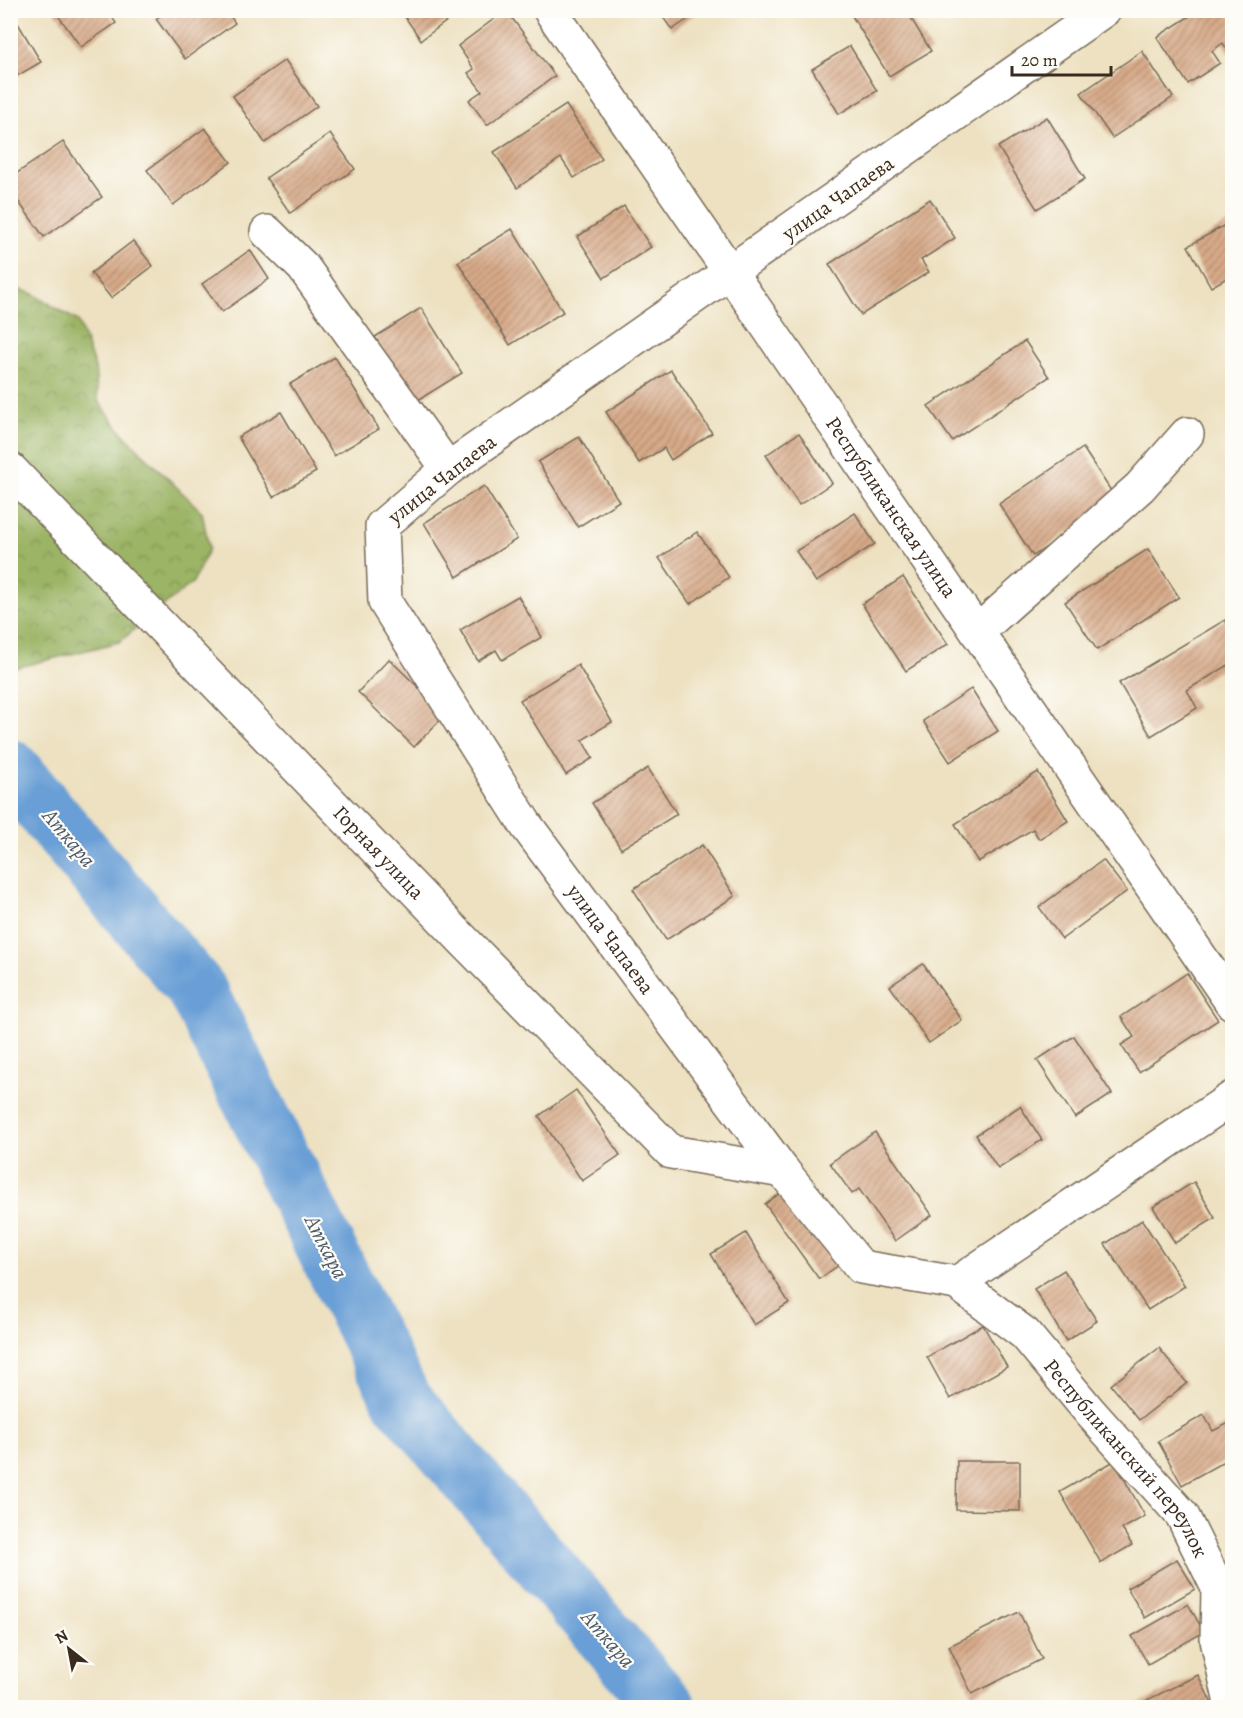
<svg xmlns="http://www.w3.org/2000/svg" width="1243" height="1718" font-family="Alegreya,serif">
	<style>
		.forest { fill: url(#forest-crowns); stroke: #6b6f42; stroke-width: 1.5 }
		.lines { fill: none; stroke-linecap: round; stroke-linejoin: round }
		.river { stroke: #699fd6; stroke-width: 60 }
		.building { fill: url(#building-hatch) }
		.minor-casing { stroke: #796a57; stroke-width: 36 }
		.minor { stroke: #fff; stroke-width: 33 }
		.labels { text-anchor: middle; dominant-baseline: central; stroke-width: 4.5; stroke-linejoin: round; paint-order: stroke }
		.street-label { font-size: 21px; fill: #3b2a1e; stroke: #fdfcf7 }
		.water-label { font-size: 22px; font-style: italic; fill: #4d5968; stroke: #fdfcf7 }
	</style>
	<defs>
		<pattern id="forest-crowns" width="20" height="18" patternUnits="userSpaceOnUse" patternTransform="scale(1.5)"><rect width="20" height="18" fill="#9bb465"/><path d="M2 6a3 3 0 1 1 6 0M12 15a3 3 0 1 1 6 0" fill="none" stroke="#809353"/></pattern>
		<pattern id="building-hatch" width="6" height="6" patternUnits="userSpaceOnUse" patternTransform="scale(1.5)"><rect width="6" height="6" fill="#d7aa89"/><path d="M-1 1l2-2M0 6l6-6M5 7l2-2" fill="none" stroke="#b08b6f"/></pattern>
	</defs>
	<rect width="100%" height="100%" fill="#fdfcf7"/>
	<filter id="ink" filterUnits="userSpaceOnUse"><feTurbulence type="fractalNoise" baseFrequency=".0167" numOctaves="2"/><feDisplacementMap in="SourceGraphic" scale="12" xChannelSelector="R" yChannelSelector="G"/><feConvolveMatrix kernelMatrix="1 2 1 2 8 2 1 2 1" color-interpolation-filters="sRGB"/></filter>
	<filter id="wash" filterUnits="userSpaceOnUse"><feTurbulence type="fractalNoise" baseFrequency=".008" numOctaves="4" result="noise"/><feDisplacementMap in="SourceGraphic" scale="24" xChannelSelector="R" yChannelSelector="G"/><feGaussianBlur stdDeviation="1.35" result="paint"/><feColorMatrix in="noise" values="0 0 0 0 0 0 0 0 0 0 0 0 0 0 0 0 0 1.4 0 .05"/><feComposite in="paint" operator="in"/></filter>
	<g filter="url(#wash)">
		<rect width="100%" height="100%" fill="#ede1c1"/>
		<!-- forest -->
		<polygon class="forest" points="10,287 31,293 78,321 95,368 98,401 124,435 202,512 209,548 193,582 119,642 11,669"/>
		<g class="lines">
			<!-- river -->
			<polyline class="river" points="10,769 196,989 402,1400 667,1708"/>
		</g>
		<g id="blocks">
			<!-- building -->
			<g class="building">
				<polygon points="10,10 41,62 10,80"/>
				<polygon points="54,10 107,10 116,23 81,47"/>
				<polygon points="167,10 226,10 235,23 185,59 156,19"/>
				<polygon points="400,10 462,10 421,40"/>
				<polygon points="506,10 555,76 487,125 469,100 482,91 468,73 474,69 458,46"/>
				<polygon points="658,10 701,10 672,30"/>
				<polygon points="850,10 906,10 931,51 889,76 849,11"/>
				<polygon points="1199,10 1232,10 1232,57 1223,43 1212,51 1220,63 1188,84 1157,37"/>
				<polygon points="850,46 877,91 839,114 812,69"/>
				<polygon points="1142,51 1173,97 1112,138 1081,93"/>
				<polygon points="285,60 317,106 265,143 233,96"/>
				<polygon points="566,105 602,159 574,178 561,158 517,188 494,152"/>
				<polygon points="1047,117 1085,179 1037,209 998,147"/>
				<polygon points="205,128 231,162 173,205 147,170"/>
				<polygon points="330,134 355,169 290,213 266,178"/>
				<polygon points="63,142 102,197 44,237 10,190 10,178"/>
				<polygon points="930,199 955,238 921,260 929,272 861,315 829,264"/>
				<polygon points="624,206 651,247 604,278 577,237"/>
				<polygon points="1232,221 1232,275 1211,287 1188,246"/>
				<polygon points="512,229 563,312 510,345 458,262"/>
				<polygon points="133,241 153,266 111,298 91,273"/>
				<polygon points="250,250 269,279 222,312 202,284"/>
				<polygon points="421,308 462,373 415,402 375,337"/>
				<polygon points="1025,341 1049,377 952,441 928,406"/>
				<polygon points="335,357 379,429 334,456 290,384"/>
				<polygon points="671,370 712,433 671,460 664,448 639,463 606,412"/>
				<polygon points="281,412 316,472 273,497 238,437"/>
				<polygon points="799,433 832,483 799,505 766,455"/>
				<polygon points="579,437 619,501 578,527 538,462"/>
				<polygon points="1083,448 1117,500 1033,556 999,504"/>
				<polygon points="484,486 517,539 457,577 424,523"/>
				<polygon points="855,513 875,544 816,582 796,551"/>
				<polygon points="697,532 729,577 690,604 659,558"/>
				<polygon points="1148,549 1179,597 1097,650 1065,602"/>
				<polygon points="903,577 948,644 906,671 862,604"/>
				<polygon points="518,596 542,637 502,660 496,650 478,661 460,630"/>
				<polygon points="1225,620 1232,632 1232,663 1187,690 1197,708 1151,736 1119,683"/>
				<polygon points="389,659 446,714 414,747 358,692"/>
				<polygon points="578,665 612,722 582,740 593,758 566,775 520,700"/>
				<polygon points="971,689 998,731 950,762 923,721"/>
				<polygon points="648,768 677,814 621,849 592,803"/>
				<polygon points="1038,772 1068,821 1039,839 1033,829 978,862 955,824"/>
				<polygon points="702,845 735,896 666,940 633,889"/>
				<polygon points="1103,860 1127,891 1062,939 1039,907"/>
				<polygon points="923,964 962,1020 929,1043 890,986"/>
				<polygon points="1187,973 1218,1020 1139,1072 1121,1045 1134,1037 1121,1017"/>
				<polygon points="1074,1036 1112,1094 1075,1118 1037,1060"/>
				<polygon points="576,1090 620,1155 582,1181 539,1116"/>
				<polygon points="1020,1106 1042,1140 998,1169 976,1135"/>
				<polygon points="875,1132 932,1215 895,1241 859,1189 852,1194 830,1163"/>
				<polygon points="802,1178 856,1253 819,1279 765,1204"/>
				<polygon points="1194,1182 1215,1218 1175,1243 1153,1207"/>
				<polygon points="1142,1220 1185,1286 1148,1310 1105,1244"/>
				<polygon points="746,1233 789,1303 754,1325 711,1254"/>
				<polygon points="1064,1270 1097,1321 1066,1341 1034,1289"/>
				<polygon points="983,1325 1007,1367 950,1399 927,1357"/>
				<polygon points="1159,1348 1187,1383 1139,1420 1111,1385"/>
				<polygon points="1204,1415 1213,1431 1231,1422 1232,1425 1232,1457 1182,1485 1158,1441"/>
				<polygon points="957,1461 1020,1461 1020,1511 956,1510"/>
				<polygon points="1114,1461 1145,1516 1122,1529 1132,1545 1101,1563 1060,1492"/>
				<polygon points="1177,1559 1195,1589 1145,1618 1127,1588"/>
				<polygon points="1188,1604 1204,1632 1148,1664 1132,1636"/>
				<polygon points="1019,1612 1042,1659 972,1694 949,1646"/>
				<polygon points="1198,1675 1214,1708 1141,1708 1139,1704"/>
			</g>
		</g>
	</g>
	<g filter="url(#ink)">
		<use href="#blocks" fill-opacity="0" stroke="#796a57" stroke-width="1.5"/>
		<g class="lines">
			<defs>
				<g id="minor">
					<path id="s1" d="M550 10 1232 1003"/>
					<path id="s2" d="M1104 10 448 469 382 526 385 602 526 825 783 1171 861 1267 957 1283 1232 1098"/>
					<polyline points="267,232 303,267 448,469"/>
					<path id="s3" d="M10 469 463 940 671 1152 783 1171"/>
					<polyline points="977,632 1140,487 1187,434"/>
					<path id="s4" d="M957 1283 1025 1334 1090 1412 1182 1515 1218 1588 1217 1640 1232 1708"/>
				</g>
			</defs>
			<!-- minor casing -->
			<use href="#minor" class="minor-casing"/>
			<!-- minor -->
			<use href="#minor" class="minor"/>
		</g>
	</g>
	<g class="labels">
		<!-- street labels -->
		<g class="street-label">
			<text transform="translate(838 198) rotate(-35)">улица Чапаева</text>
			<text transform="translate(442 479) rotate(-38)">улица Чапаева</text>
			<text stroke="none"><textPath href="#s1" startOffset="603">Республиканская улица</textPath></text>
			<text stroke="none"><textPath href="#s3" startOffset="532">Горная улица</textPath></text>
			<text stroke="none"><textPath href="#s2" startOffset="1370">улица Чапаева</textPath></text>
			<text stroke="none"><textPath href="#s4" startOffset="246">Республиканский переулок</textPath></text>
		</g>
		<!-- water labels -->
		<g class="water-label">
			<text transform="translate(69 838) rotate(50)">Аткара</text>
			<text transform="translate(326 1247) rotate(63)">Аткара</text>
			<text transform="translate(608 1639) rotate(49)">Аткара</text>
		</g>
	</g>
	<!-- margin -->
	<rect width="1243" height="1718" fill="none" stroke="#fdfcf7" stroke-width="36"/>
	<!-- north arrow -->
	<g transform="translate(69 1649) rotate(329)" stroke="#fdfcf7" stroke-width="4.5" paint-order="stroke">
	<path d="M0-4.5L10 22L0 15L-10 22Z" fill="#3b2a1e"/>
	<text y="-9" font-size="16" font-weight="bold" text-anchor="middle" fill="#3b2a1e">N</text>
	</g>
	<!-- scale -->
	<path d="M1012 66v9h99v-9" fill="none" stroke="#3b2a1e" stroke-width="3"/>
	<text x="1021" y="66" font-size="18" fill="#3b2a1e" stroke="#fdfcf7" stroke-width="4.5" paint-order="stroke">20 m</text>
</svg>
